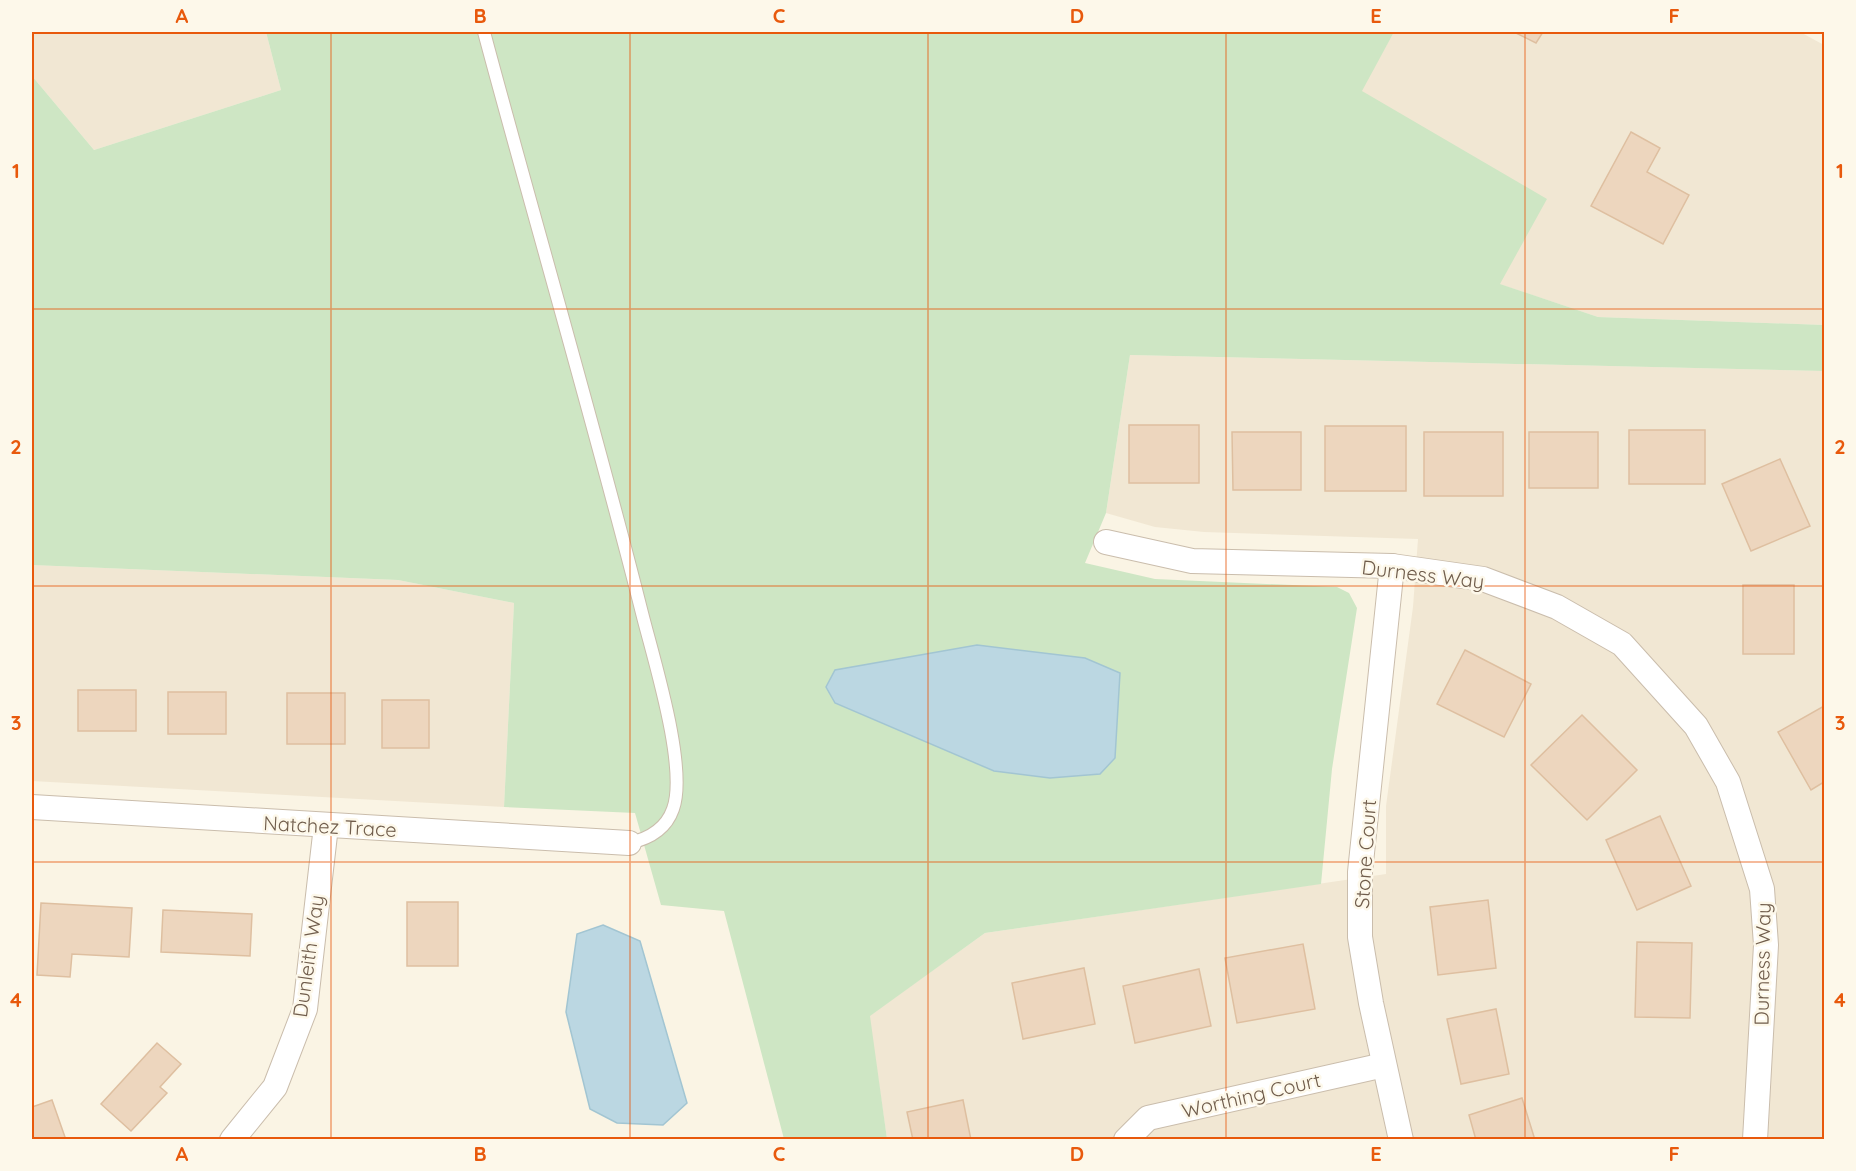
<svg xmlns="http://www.w3.org/2000/svg" width="1856" height="1171" font-family="Quicksand,sans-serif">
	<style>
		.residential { fill: #f1e7d3 }
		.green { fill: #cee6c4; fill-rule: evenodd }
		.water { fill: #bbd7e2; stroke: #a2c5d2; stroke-width: 1.5 }
		.building { fill: #edd6be; stroke: #debfa0; stroke-width: 1.5 }
		.lines { fill: none; stroke-linecap: round; stroke-linejoin: round }
		.lane-casing { stroke: #cabdac; stroke-width: 14 }
		.street-casing { stroke: #cabdac; stroke-width: 26 }
		.lane { stroke: #fff; stroke-width: 12 }
		.street { stroke: #fff; stroke-width: 24 }
		.grid { fill: none; stroke: #e8590c; stroke-width: 1.5; stroke-opacity: 0.55 }
		.labels { text-anchor: middle; dominant-baseline: central; stroke-width: 5; stroke-linejoin: round; paint-order: stroke }
		.street-label { font-size: 20px; fill: #705d4c; stroke: #fdf8ea }
		.neatline { fill: none; stroke: #e8590c; stroke-width: 2 }
		.grid-label { font-size: 20px; text-anchor: middle; font-weight: bold; fill: #e8590c }
	</style>
	<rect width="100%" height="100%" fill="#faf4e4"/>
	<!-- residential -->
	<g class="residential">
		<polygon points="32,32 266,32 281,90 94,150 32,76"/>
		<polygon points="1394,32 1800,32 1824,45 1824,325 1598,317 1499,284 1361,90"/>
		<polygon points="1130,355 1824,371 1824,1139 887,1139 869,1016 985,933 1386,874 1386,806 1413,607 1418,539 1204,532 1155,527 1106,513"/>
		<polygon points="32,565 398,580 514,603 504,807 32,781"/>
	</g>
	<!-- green -->
	<path class="green" d="M266 32H1394L1362 91 1547 199 1500 284 1598 317 1824 325V371L1130 355 1106 513 1085 563 1155 579 1337 587 1349 593 1357 608 1332 769 1321 884 985 933 870 1016 887 1139H784L724 911 661 905 635 813 504 807 514 603 398 580 32 565V76L94 150 281 90ZM1115 758 1099 774 1050 778Z"/>
	<!-- water -->
	<g class="water">
		<polygon points="977,645 1085,658 1120,673 1115,758 1100,774 1050,778 994,771 835,703 826,687 835,670"/>
		<polygon points="603,925 640,941 687,1103 663,1125 617,1123 590,1109 566,1012 577,934"/>
	</g>
	<!-- building -->
	<g class="building">
		<polygon points="1514,32 1543,32 1536,43"/>
		<polygon points="1631,132 1660,148 1647,172 1689,195 1663,244 1591,206"/>
		<rect x="1129" y="425" width="70" height="58"/>
		<rect x="1325" y="426" width="81" height="65"/>
		<rect x="1629" y="430" width="76" height="54"/>
		<polygon points="1232,432 1301,432 1301,490 1233,490"/>
		<rect x="1424" y="432" width="79" height="64"/>
		<rect x="1529" y="432" width="69" height="56"/>
		<polygon points="1780,459 1810,526 1751,551 1722,484"/>
		<rect x="1743" y="585" width="51" height="69"/>
		<polygon points="1465,650 1531,684 1504,737 1437,704"/>
		<rect x="78" y="690" width="58" height="41"/>
		<rect x="168" y="692" width="58" height="42"/>
		<rect x="287" y="693" width="58" height="51"/>
		<rect x="382" y="700" width="47" height="48"/>
		<polygon points="1824,706 1824,782 1811,790 1778,732"/>
		<polygon points="1582,715 1637,770 1587,820 1531,765"/>
		<polygon points="1660,816 1691,886 1637,910 1606,840"/>
		<polygon points="1488,900 1496,968 1438,975 1430,907"/>
		<rect x="407" y="902" width="51" height="64"/>
		<polygon points="41,903 132,908 129,957 72,954 70,977 37,975"/>
		<polygon points="163,910 252,914 250,956 161,952"/>
		<polygon points="1637,942 1692,943 1690,1018 1635,1017"/>
		<polygon points="1303,944 1315,1009 1237,1023 1225,958"/>
		<polygon points="1084,968 1095,1024 1023,1039 1012,983"/>
		<polygon points="1199,969 1211,1026 1135,1043 1123,986"/>
		<polygon points="1496,1009 1509,1074 1461,1084 1447,1019"/>
		<polygon points="157,1043 181,1064 160,1087 167,1093 131,1131 101,1104"/>
		<polygon points="1522,1098 1535,1140 1476,1140 1469,1115"/>
		<polygon points="52,1100 66,1140 32,1140 32,1107"/>
		<polygon points="963,1100 971,1140 913,1140 907,1112"/>
	</g>
	<g class="lines">
		<defs>
			<path id="lane" d="M484 32C536 226 593 419 642 613 653 657 688 768 673 809 666 829 648 839 629 843"/>
			<g id="street">
				<polyline points="1106,542 1192,561 1392,566 1483,579 1557,607 1622,644 1696,726 1728,782 1762,889 1766,945 1755,1140"/>
				<polyline points="1392,566 1360,872 1360,937 1371,1003 1401,1140"/>
				<polyline points="32,807 629,843"/>
				<polyline points="232,1140 275,1087 305,1009 326,826"/>
				<polyline points="1126,1140 1148,1118 1384,1065"/>
			</g>
		</defs>
		<!-- lane casing -->
		<use href="#lane" class="lane-casing"/>
		<!-- street casing -->
		<use href="#street" class="street-casing"/>
		<!-- lane -->
		<use href="#lane" class="lane"/>
		<!-- street -->
		<use href="#street" class="street"/>
	</g>
	<!-- grid -->
	<path class="grid" d="M331 32V1140M630 32V1140M928 32V1140M1226 32V1140M1525 32V1140M32 309H1824M32 586H1824M32 862H1824"/>
	<g class="labels">
		<!-- street labels -->
		<g class="street-label">
			<text transform="translate(1423 574) rotate(7)">Durness Way</text>
			<text transform="translate(330 826) rotate(3)">Natchez Trace</text>
			<text transform="translate(1365 854) rotate(-86)">Stone Court</text>
			<text transform="translate(308 956) rotate(-82)">Dunleith Way</text>
			<text transform="translate(1762 964) rotate(-89)">Durness Way</text>
			<text transform="translate(1251 1095) rotate(-13)">Worthing Court</text>
		</g>
	</g>
	<!-- border -->
	<rect width="1856" height="1171" fill="none" stroke="#fdf8ea" stroke-width="66"/>
	<rect x="33" y="33" width="1790" height="1105" class="neatline"/>
	<g class="grid-label">
		<text x="182" y="23">A</text>
		<text x="480" y="23">B</text>
		<text x="779" y="23">C</text>
		<text x="1077" y="23">D</text>
		<text x="1376" y="23">E</text>
		<text x="1674" y="23">F</text>
		<text x="16" y="178">1</text>
		<text x="1840" y="178">1</text>
		<text x="16" y="454">2</text>
		<text x="1840" y="454">2</text>
		<text x="16" y="730">3</text>
		<text x="1840" y="730">3</text>
		<text x="16" y="1007">4</text>
		<text x="1840" y="1007">4</text>
		<text x="182" y="1161">A</text>
		<text x="480" y="1161">B</text>
		<text x="779" y="1161">C</text>
		<text x="1077" y="1161">D</text>
		<text x="1376" y="1161">E</text>
		<text x="1674" y="1161">F</text>
	</g>
</svg>
